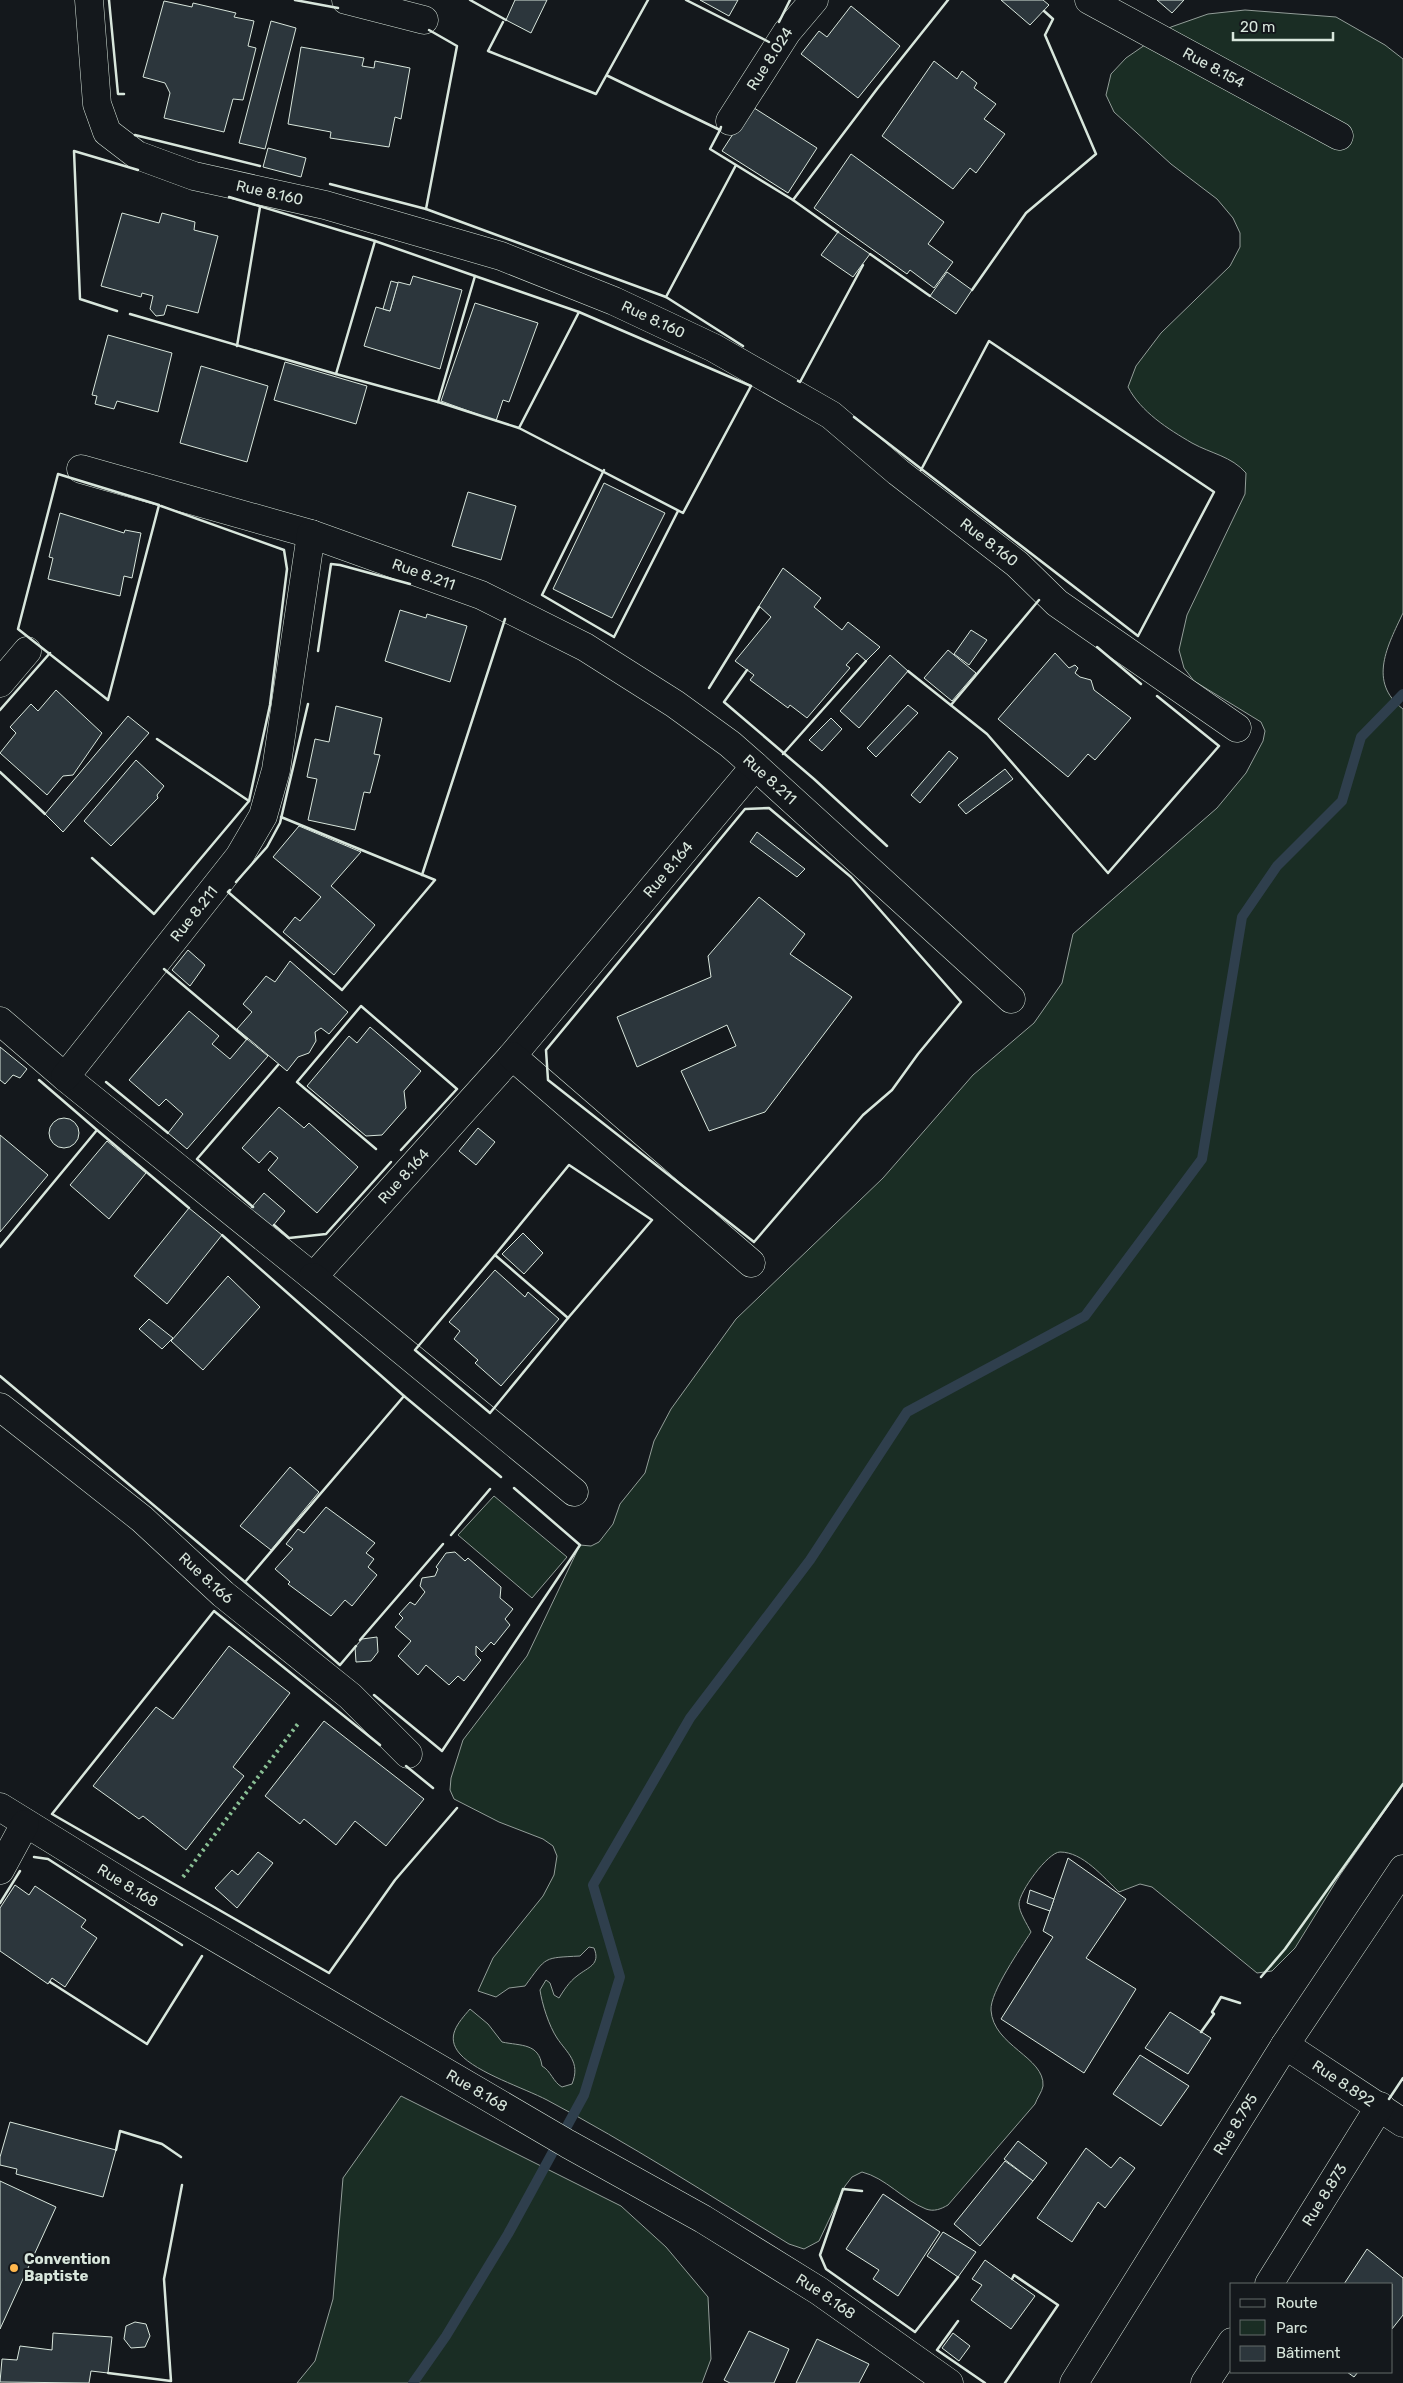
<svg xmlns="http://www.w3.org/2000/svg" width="1403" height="2383" font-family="Rubik,sans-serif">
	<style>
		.green { fill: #1a2d24; stroke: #939e99 }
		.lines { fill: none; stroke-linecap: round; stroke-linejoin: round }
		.stream { stroke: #2f3f4d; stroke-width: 10 }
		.building { fill: #2c363c; stroke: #d8e6dc }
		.street-casing { stroke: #d8e6dc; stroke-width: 29 }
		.highway-casing { stroke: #d8e6dc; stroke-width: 29 }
		.street { stroke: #14181c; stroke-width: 28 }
		.highway { stroke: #14181c; stroke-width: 28 }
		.hedge { stroke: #8ac095; stroke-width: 4; stroke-dasharray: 2.5 4; stroke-linecap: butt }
		.wall { stroke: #d8e6dc; stroke-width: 2.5 }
		.poi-dot { fill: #ffb74d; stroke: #14181c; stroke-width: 2 }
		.labels { text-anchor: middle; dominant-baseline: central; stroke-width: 4; stroke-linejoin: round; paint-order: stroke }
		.street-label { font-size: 15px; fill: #d8e6dc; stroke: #14181c }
		.poi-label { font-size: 15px; font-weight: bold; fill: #d8e6dc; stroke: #14181c; text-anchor: start }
	</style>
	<rect width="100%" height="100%" fill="#14181c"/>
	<!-- green -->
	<g class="green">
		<path d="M1245 10 1336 17 1385 45 1403 59V613C1388 645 1367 682 1403 709V1785L1340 1875 1295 1948 1272 1971 1257 1973 1152 1887 1140 1884 1119 1892C1103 1877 1083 1852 1060 1852 1048 1852 1019 1892 1019 1904 1019 1912 1027 1924 1031 1932 1021 1948 990 1992 991 2010 993 2046 1045 2057 1043 2086 1042 2092 1037 2098 1035 2104L948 2205C941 2209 934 2212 926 2209 903 2200 886 2178 862 2172L852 2177 845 2186 819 2241 804 2249 789 2244C709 2195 630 2144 547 2100 524 2088 477 2073 460 2054 445 2037 458 2023 470 2009L488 2024 502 2042C521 2046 539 2043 542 2066 551 2071 553 2082 562 2087L572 2084C581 2062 567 2053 557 2038 549 2026 542 2004 540 1990L546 1980 550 1983 554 1995 559 1998C564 1990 569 1982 577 1976 588 1967 601 1965 594 1948L589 1947 580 1956C543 1958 547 1956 525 1986L509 1988 496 1997 478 1991 493 1958 543 1896 554 1875 557 1856 553 1846 543 1839 499 1822 454 1799 450 1790 451 1778 463 1740 527 1656 580 1545 591 1546 599 1542 613 1524 620 1504 645 1473 654 1441 671 1409 736 1319 883 1178 973 1075 1034 1023 1062 983 1073 934 1217 808 1246 773 1263 741 1265 731 1261 722 1194 681 1184 668 1179 650 1187 615 1245 494 1246 473C1231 456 1212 454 1192 443 1168 429 1141 412 1128 387L1136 366 1161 333 1230 266 1240 247V233L1233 218 1217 199 1171 164 1114 112 1106 95 1111 74 1126 58 1171 27 1208 14Z"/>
		<polygon points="494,1496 567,1557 532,1598 458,1535"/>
		<polygon points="401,2096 621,2206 666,2247 708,2297 711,2359 702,2383 297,2383 315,2361 333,2299 343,2178"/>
	</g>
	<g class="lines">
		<!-- stream -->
		<polyline class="stream" points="413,2383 446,2336 508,2234 584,2095 620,1977 593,1885 690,1718 810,1560 907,1412 1085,1316 1202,1159 1242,917 1277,866 1342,801 1361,737 1403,694"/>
	</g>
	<!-- building -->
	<g class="building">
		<polygon points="515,0 547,0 531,33 506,20"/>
		<polygon points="700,0 738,0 729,16"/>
		<polygon points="1001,0 1043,0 1049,5 1030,25"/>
		<polygon points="1157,0 1184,0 1172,13"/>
		<polygon points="164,1 192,7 193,3 236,13 234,17 254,21 248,46 256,48 243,100 233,99 224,132 164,118 170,93 165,83 143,77"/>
		<polygon points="851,6 900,46 858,98 801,54 819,31 827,37"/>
		<polygon points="271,21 296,28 265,149 239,143"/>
		<polygon points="301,47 364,58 362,66 374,68 375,61 410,68 401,119 395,117 389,147 330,138 331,132 288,124"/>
		<polygon points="934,61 957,79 962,71 977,83 974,88 996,104 984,119 1005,134 976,173 970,168 953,189 882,136"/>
		<polygon points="751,106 817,148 788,193 722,151"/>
		<polygon points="268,148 306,158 301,177 263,167"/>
		<polygon points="851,154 944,222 928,244 953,262 934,288 910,270 907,274 814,208"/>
		<polygon points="122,213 159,223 162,213 195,222 194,230 218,236 198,313 167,305 164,315 156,316 150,309 153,296 142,293 141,297 101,286"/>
		<polygon points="838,232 870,254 853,277 821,255"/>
		<polygon points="947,272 972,290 956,314 930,296"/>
		<polygon points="413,276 462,290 440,369 364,346 376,307 390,311 398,282 410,285"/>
		<polygon points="391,281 398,283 390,311 383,309"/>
		<polygon points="475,303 538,323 509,402 503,400 496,421 441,401"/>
		<polygon points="108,335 172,353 158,412 117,401 114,409 95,404 97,396 92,395"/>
		<polygon points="285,362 367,386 356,424 274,400"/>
		<polygon points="201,366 268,386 247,462 180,443"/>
		<polygon points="604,483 665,513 612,618 553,589"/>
		<polygon points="468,492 516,506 501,560 452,546"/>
		<polygon points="60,513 124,533 125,530 141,533 132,578 124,576 120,596 48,579 53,558 49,557"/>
		<polygon points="783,568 821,598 814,607 842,630 848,622 880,647 866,661 857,653 846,665 850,668 807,718 790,705 788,708 750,680 754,675 735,661 771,617 759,606"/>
		<polygon points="400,610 426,618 427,614 467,626 450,682 385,661"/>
		<polygon points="971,630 987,640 969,665 954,654"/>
		<polygon points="948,650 976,673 952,701 924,678"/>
		<polygon points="1055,653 1069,668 1075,665 1078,668 1075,673 1080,677 1091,680 1094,690 1131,718 1095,760 1088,754 1068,777 998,719"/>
		<polygon points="890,655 908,671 859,728 840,711"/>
		<polygon points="56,690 102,733 73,775 63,776 47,795 0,753 16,733 10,727 31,704 38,711"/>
		<polygon points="908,705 918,713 876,757 867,748"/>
		<polygon points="336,706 382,718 374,754 380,755 370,793 364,792 355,830 308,820 317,779 307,777 315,739 329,742"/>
		<polygon points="128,716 149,733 63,832 45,814"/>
		<polygon points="831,718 842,729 822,751 809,740"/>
		<polygon points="949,751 958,758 920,803 911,795"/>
		<polygon points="136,760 164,786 157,795 158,798 111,846 84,821"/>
		<polygon points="1005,769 1013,779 966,814 958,805"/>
		<polygon points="299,826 361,852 331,886 375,925 334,975 283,932 295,917 300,921 321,897 273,857"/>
		<polygon points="757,832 805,869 797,877 750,842"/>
		<polygon points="759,897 805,934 790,954 852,997 765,1112 709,1131 681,1071 736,1046 727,1025 637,1067 617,1017 711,977 708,956"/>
		<polygon points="188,950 205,965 190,986 172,970"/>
		<polygon points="290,961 348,1012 329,1034 321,1028 315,1032 316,1041 309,1053 298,1057 287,1071 237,1029 252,1012 243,1004 266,976 275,982"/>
		<polygon points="189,1011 219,1036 212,1044 230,1059 247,1039 268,1056 187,1149 168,1133 183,1114 166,1099 159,1106 129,1080"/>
		<polygon points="370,1027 421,1071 404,1091 406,1108 382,1135 366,1136 307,1086 349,1036 357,1043"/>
		<polygon points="0,1047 27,1069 20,1078 13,1075 5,1084 0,1080"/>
		<polygon points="279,1107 304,1128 309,1123 358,1167 317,1213 268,1170 278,1158 270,1151 259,1163 242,1148"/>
		<circle cx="64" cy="1133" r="15"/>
		<polygon points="478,1128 495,1142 476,1165 459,1151"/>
		<polygon points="0,1135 48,1175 0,1232"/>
		<polygon points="107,1141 146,1173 109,1219 70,1185"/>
		<polygon points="264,1193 285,1211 272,1227 250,1209"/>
		<polygon points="189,1208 222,1235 167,1304 134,1276"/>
		<polygon points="523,1233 543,1253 524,1274 502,1254"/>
		<polygon points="495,1270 525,1297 528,1292 559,1319 501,1386 475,1363 478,1360 454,1339 460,1331 449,1322"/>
		<polygon points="228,1276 260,1307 203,1370 171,1341"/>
		<polygon points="149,1319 173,1338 162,1349 139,1329"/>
		<polygon points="290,1467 319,1492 271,1550 240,1526"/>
		<polygon points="326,1507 375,1543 366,1553 374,1559 368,1567 377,1575 352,1606 345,1600 331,1616 288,1584 290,1582 275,1569 293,1549 286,1544 298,1529 304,1533"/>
		<polygon points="455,1552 465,1561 468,1558 501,1587 500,1598 513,1609 505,1619 510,1625 494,1645 491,1642 482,1652 476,1646 476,1655 481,1660 464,1681 458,1676 449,1685 426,1665 418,1675 398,1656 411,1641 395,1627 403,1618 399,1614 410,1602 415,1605 425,1592 420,1586 422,1578 435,1576 438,1569 436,1567 446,1553"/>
		<polygon points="377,1637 378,1652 371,1661 356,1662 355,1647 362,1639"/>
		<polygon points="229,1646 290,1693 233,1767 244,1776 186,1850 143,1816 139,1819 93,1786 156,1707 173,1719"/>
		<polygon points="324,1721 424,1799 386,1846 355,1821 336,1845 304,1819 300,1824 265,1796"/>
		<polygon points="258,1852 273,1863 237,1908 215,1888 232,1870 238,1875"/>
		<polygon points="1068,1858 1126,1899 1086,1958 1136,1989 1084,2073 1001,2019 1053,1937 1043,1931"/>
		<polygon points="15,1885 29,1895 35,1886 86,1920 81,1927 97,1938 65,1987 52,1978 48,1984 0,1951 0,1908"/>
		<polygon points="1030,1890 1054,1899 1050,1911 1027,1903"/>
		<polygon points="1170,2012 1211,2038 1188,2074 1145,2048"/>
		<polygon points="1140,2055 1189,2086 1161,2126 1113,2094"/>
		<polygon points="10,2122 116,2150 103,2197 16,2174 17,2169 0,2165 0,2157"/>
		<polygon points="1018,2141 1047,2163 1033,2181 1004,2159"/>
		<polygon points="1086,2148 1111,2168 1120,2157 1135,2168 1105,2208 1098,2202 1072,2242 1037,2218"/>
		<polygon points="1005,2161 1033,2181 980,2246 954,2224"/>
		<polygon points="0,2181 56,2207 0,2329"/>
		<polygon points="883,2194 940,2232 898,2296 873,2279 879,2270 846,2249"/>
		<polygon points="943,2232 976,2252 958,2277 927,2256"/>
		<polygon points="1367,2249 1403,2278 1403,2315 1392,2329 1392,2284 1344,2284"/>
		<polygon points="985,2260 1035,2296 1011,2329 971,2300 982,2285 972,2279"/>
		<polygon points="135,2322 146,2324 150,2336 145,2347 131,2348 124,2339 126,2326"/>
		<polygon points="749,2331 789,2349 774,2383 730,2383 724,2380"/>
		<polygon points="53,2333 112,2337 108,2373 91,2371 89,2383 0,2382 2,2359 17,2360 20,2346 52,2350"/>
		<polygon points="953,2333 970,2346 959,2361 942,2348"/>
		<polygon points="817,2339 869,2364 859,2383 796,2383"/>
		<polygon points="1347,2372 1358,2372 1354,2377"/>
	</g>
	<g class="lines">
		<defs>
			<g id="street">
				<path id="s1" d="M89 0 97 104 107 132 137 155 194 176 325 205 501 256 614 301 714 348 831 415 898 472 1017 564 1057 603 1237 728"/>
				<polyline points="346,0 424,20"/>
				<path id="s2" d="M1089 0 1339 136"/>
				<path id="s3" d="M730 121 787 32 814 0"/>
				<polyline points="81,469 311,534"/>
				<polyline points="0,683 27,651"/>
				<path id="s4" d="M0 1021 65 1077 313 1277 512 1056 755 766"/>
				<polyline points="512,1056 751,1263"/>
				<path id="s5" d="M65 1077 239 857 263 816 276 770 311 534 481 595 585 647 675 704 730 744 755 766 1011 999"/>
				<polyline points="313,1277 574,1492"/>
				<path id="s6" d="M0 1407 142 1519 223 1594 350 1696 408 1754"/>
				<path id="s7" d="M0 1807 141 1894 568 2144 703 2219 819 2291 949 2383"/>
				<polyline points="0,1870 25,1824"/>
				<path id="s8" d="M1285 2045 1403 2123"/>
				<path id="s9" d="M1269 2284 1380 2106"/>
				<polyline points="1205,2383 1232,2342"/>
			</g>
			<g id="highway">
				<path id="s10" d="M1074 2383 1285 2045 1403 1869"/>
			</g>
		</defs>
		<!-- street casing -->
		<use href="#street" class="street-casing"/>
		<!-- highway casing -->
		<use href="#highway" class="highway-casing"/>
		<!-- street -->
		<use href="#street" class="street"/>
		<!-- highway -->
		<use href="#highway" class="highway"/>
		<!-- hedge -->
		<polyline class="hedge" points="183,1877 300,1721"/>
		<!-- wall -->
		<g class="wall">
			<polyline points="109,0 118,94 124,94"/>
			<polyline points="295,0 338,8"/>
			<polyline points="470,0 506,20"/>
			<polyline points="686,0 769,42"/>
			<polyline points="503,22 488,51 596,94 648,0"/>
			<polyline points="779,22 790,0"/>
			<polyline points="608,76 720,130 721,127"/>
			<polyline points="720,130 710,149 736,165"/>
			<polyline points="135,135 260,166"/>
			<polyline points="330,184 426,209 457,46 429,30"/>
			<polyline points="793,200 877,89 948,0"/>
			<polyline points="426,209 666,297"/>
			<polyline points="375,241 475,276"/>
			<polyline points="870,254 930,296"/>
			<polygon points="475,276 579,312 751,386 683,513 519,428 438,402"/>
			<polyline points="972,290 1026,213 1096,154 1045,35 1053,19 1044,11"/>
			<polyline points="117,311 80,299 74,151 138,170"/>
			<polyline points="130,314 336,374 375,241 229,197"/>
			<polyline points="237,346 260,207"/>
			<polyline points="743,346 666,297 736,165 793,200 838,232"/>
			<polyline points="336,374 438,402"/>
			<polyline points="798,381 800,382 863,265"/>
			<polyline points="854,417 1138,636 1214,492 989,341 921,470"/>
			<polyline points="519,428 579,312"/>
			<polyline points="604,470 542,595 614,637 678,511"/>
			<polygon points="58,474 159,505 108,700 18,629"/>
			<polyline points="161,506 284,550 287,569 270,705 249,801"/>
			<polyline points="1097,647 1141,684"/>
			<polyline points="318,651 331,564 340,565 410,584"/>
			<polyline points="747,670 724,702 814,779 887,846"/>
			<polyline points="908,671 987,734 1108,873 1219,746 1157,696"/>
			<polyline points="709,688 759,607"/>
			<polyline points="951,705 1039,600"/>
			<polyline points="0,710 50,653"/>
			<polyline points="783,754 866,661"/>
			<polyline points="0,772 45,814"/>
			<polygon points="769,808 851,877 961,1002 918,1054 892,1090 863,1115 754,1242 548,1080 546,1050 745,809"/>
			<polyline points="92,858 154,914 249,801 157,739"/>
			<polyline points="422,875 505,619"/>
			<polyline points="236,882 267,847 280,823 308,704"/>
			<polyline points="230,890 228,892 342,990 435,880 281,817"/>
			<polyline points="164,969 247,1039"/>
			<polyline points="106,1082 168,1133"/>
			<polyline points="97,1130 189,1208"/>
			<polyline points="376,1149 297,1082 361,1006 457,1089 401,1150"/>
			<polyline points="253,1207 197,1159 278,1065"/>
			<polyline points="274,1225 289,1238 326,1234 391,1162"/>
			<polyline points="222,1235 404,1396"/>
			<polyline points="0,1247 97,1130 39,1080"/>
			<polygon points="495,1255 568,1318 490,1413 415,1350"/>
			<polyline points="495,1255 569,1165 652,1220 568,1318"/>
			<polyline points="0,1376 245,1582"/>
			<polyline points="451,1535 490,1489"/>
			<polyline points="360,1640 443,1544"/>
			<polyline points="356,1646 340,1665 245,1582 404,1396 501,1477"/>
			<polyline points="374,1695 442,1751 580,1545 514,1488"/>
			<polyline points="380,1745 214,1611 52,1814 329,1973 395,1880 457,1808"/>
			<polyline points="406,1766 433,1788"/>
			<polyline points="34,1857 48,1859 182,1945"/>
			<polyline points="0,1903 20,1871"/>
			<polyline points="1261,1977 1285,1949 1403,1784"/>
			<polyline points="50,1982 147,2044 202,1956"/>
			<polyline points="1201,2032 1214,2014 1212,2012 1221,1997 1240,2003"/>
			<polyline points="1389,2099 1403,2078"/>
			<polyline points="116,2150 120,2131 162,2144 181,2157"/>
			<polyline points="862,2191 843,2189 820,2255 826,2269 915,2332 958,2277"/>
			<polyline points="958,2321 937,2350 985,2383"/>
			<polyline points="108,2373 171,2381 164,2279 182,2185"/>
			<polyline points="1005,2383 1058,2305 1014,2275 1012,2279"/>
		</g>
	</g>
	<!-- markers -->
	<circle class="poi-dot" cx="14" cy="2268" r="5"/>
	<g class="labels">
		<!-- street labels -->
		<g class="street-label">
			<text stroke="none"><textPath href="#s3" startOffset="74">Rue 8.024</textPath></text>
			<text stroke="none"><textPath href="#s2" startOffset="142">Rue 8.154</textPath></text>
			<text stroke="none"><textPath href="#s1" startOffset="310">Rue 8.160</textPath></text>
			<text stroke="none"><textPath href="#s1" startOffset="715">Rue 8.160</textPath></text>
			<text stroke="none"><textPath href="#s1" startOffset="1120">Rue 8.160</textPath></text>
			<text stroke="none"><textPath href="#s5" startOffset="734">Rue 8.211</textPath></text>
			<text stroke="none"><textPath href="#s5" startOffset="1139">Rue 8.211</textPath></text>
			<text stroke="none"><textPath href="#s4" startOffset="945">Rue 8.164</textPath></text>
			<text stroke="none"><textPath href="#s5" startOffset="208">Rue 8.211</textPath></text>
			<text stroke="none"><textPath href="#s4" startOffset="540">Rue 8.164</textPath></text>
			<text stroke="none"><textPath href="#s6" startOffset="268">Rue 8.166</textPath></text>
			<text stroke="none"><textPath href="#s7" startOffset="150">Rue 8.168</textPath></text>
			<text stroke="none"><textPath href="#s8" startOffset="70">Rue 8.892</textPath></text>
			<text stroke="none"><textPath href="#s7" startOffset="555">Rue 8.168</textPath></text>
			<text stroke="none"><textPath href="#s10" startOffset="305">Rue 8.795</textPath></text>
			<text stroke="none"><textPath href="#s9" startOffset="105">Rue 8.873</textPath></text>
			<text stroke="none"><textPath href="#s7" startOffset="960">Rue 8.168</textPath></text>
		</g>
		<!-- poi labels -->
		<g class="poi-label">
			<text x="24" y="2259">Convention<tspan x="24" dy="17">Baptiste</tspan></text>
		</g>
	</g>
	<!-- legend -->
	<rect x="1230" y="2283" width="162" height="90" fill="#14181c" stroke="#626a69"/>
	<rect x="1240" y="2299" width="25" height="8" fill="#14181c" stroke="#626a69"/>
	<text x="1276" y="2308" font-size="15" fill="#d8e6dc">Route</text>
	<rect x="1240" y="2320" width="25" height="15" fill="#1a2d24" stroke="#626a69"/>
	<text x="1276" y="2333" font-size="15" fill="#d8e6dc">Parc</text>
	<rect x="1240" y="2346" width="25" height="15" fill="#2c363c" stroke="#626a69"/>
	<text x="1276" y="2358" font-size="15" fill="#d8e6dc">Bâtiment</text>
	<!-- scale -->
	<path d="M1233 32v8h100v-8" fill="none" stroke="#d8e6dc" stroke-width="2.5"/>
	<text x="1240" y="32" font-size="15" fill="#d8e6dc" stroke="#14181c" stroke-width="4" paint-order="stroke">20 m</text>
</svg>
